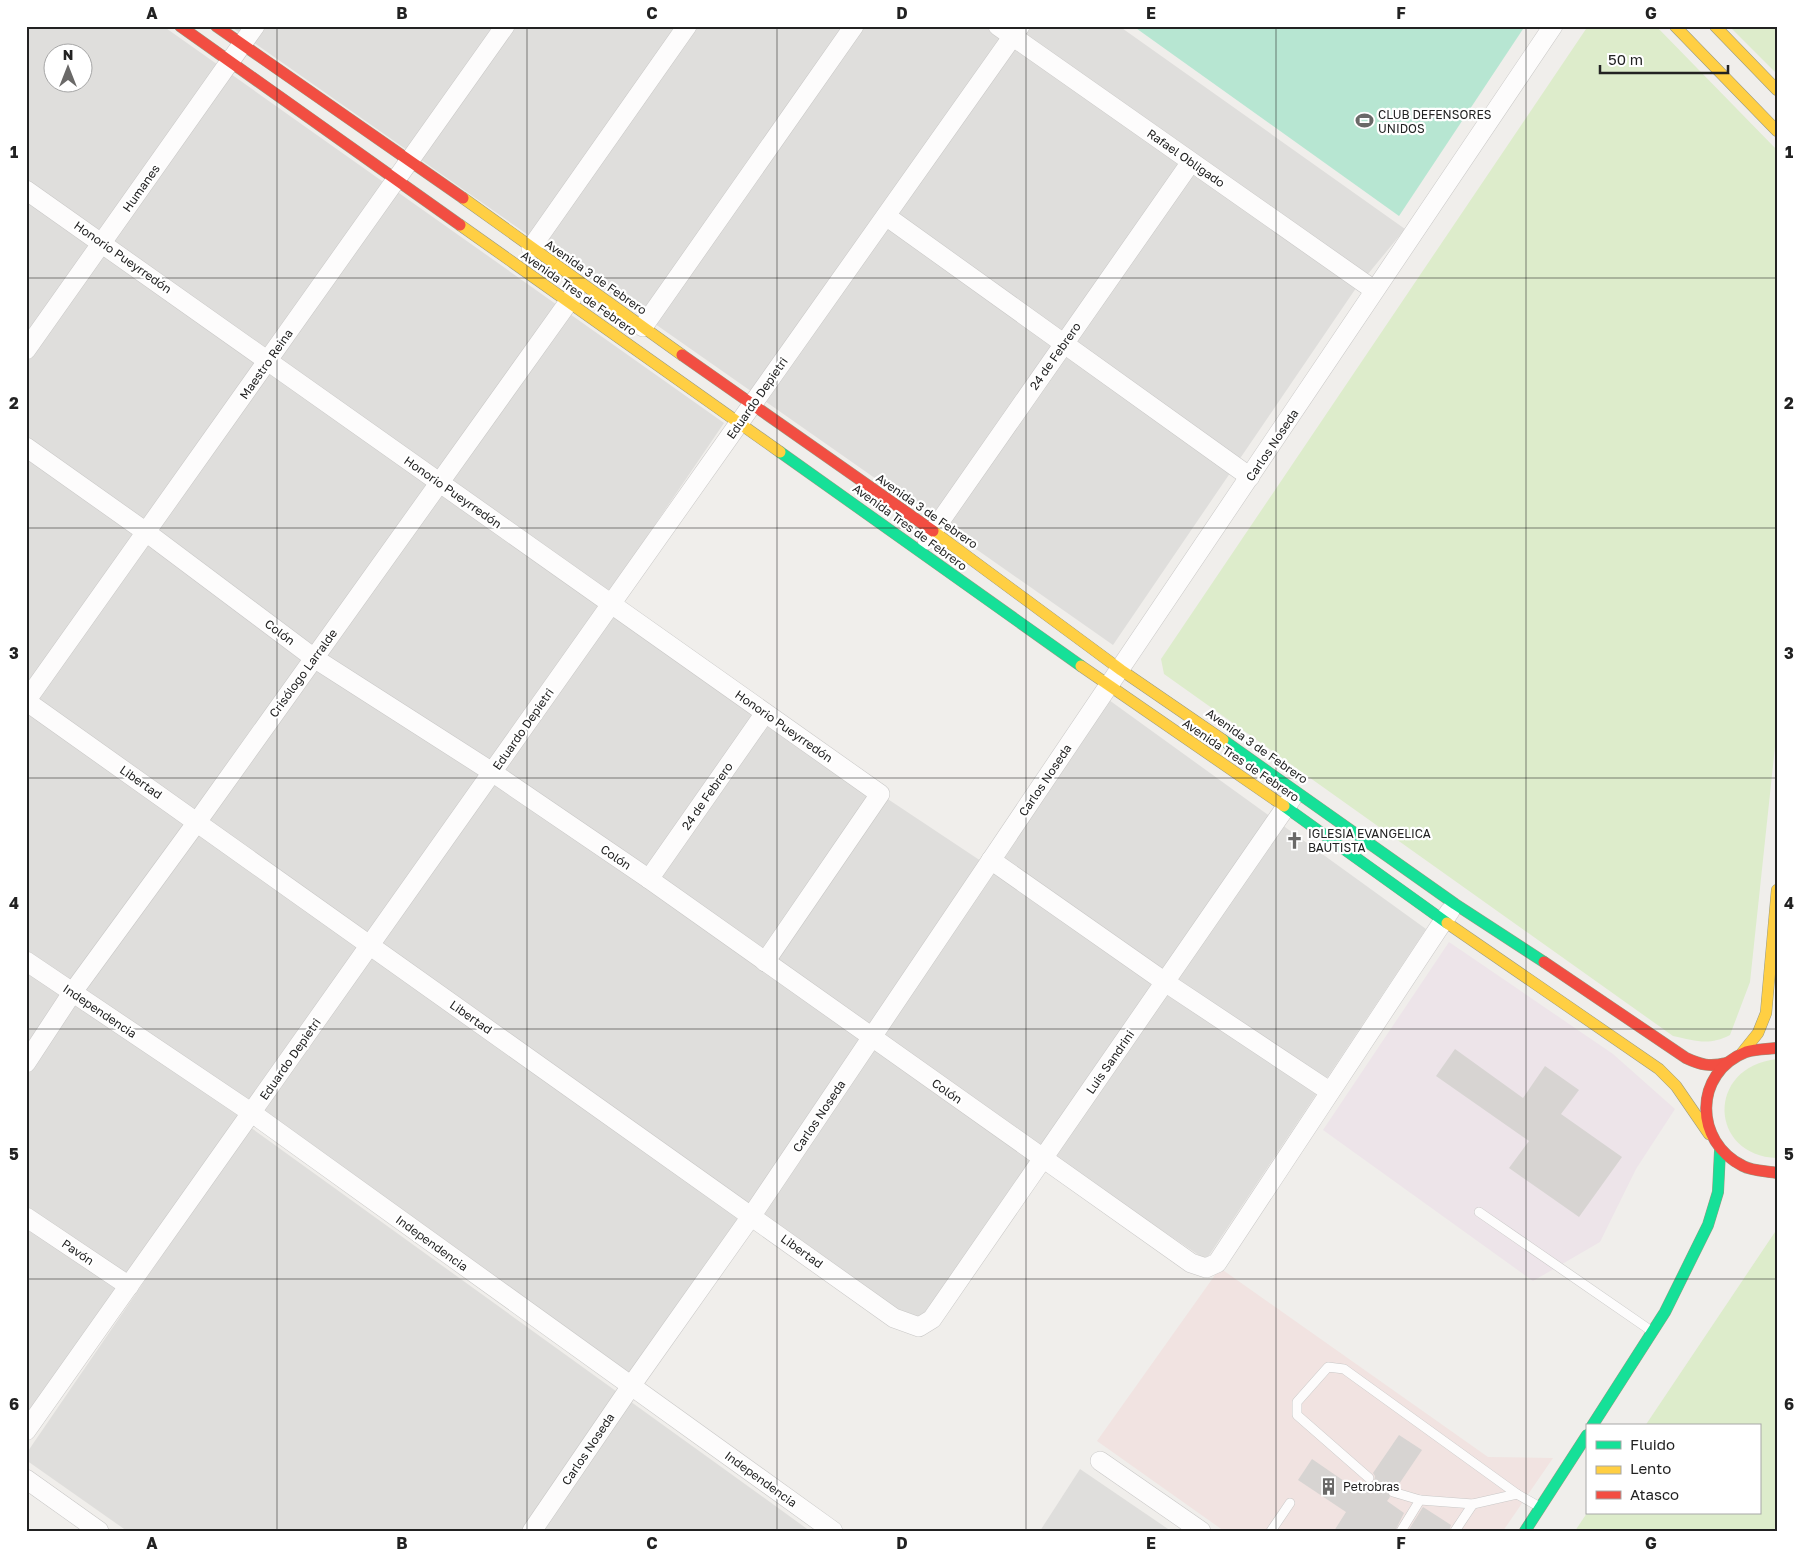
<svg xmlns="http://www.w3.org/2000/svg" width="1803" height="1557" font-family="'Golos Text',sans-serif">
	<style>
		.residential { fill: #dfdedc; fill-rule: evenodd }
		.commercial { fill: #f1e3e1 }
		.industrial { fill: #ede4e9 }
		.grass { fill: #ddeccb }
		.pitch { fill: #b7e6d2 }
		.building { fill: #d7d4d2 }
		.lines { fill: none; stroke-linecap: round; stroke-linejoin: round }
		.lane-casing { stroke: #c9c8c7; stroke-width: 10 }
		.street-casing { stroke: #c9c8c7; stroke-width: 20 }
		.fast-casing { stroke: #999a82; stroke-width: 12 }
		.slow-casing { stroke: #999a82; stroke-width: 12 }
		.jam-casing { stroke: #999a82; stroke-width: 12 }
		.lane { stroke: #fdfcfc; stroke-width: 9 }
		.street { stroke: #fdfcfc; stroke-width: 19 }
		.fast { stroke: #16e098; stroke-width: 11 }
		.slow { stroke: #ffcf43; stroke-width: 11 }
		.jam { stroke: #f24e42; stroke-width: 11 }
		.grid { fill: none; stroke: #222; stroke-width: 1; stroke-opacity: 0.55 }
		.labels { text-anchor: middle; dominant-baseline: central; stroke-width: 4.5; stroke-linejoin: round; paint-order: stroke }
		.poi-label { font-size: 12px; fill: #222; stroke: #fff; text-anchor: start }
		.street-label { font-size: 12px; fill: #222; stroke: #fff }
		.neatline { fill: none; stroke: #222; stroke-width: 2 }
		.grid-label { font-size: 16px; text-anchor: middle; font-weight: bold; fill: #222 }
	</style>
	<rect width="100%" height="100%" fill="#f0eeeb"/>
	<!-- residential -->
	<g class="residential">
		<path d="M26 26H163L724 423 599 607 993 869 1109 700 1426 929 1206 1260 1041 1149 919 1327 749 1207 629 1375 248 1102 26 1415ZM52 52H82V82H52Z"/>
		<polygon points="230,26 1119,26 1405,229 1354,291 1113,645"/>
		<polygon points="250,1127 810,1531 127,1531 26,1460 26,1454"/>
		<polygon points="1080,1469 1171,1531 1040,1531"/>
	</g>
	<!-- commercial -->
	<polygon class="commercial" points="1220,1268 1488,1457 1553,1458 1503,1531 1224,1531 1097,1441"/>
	<!-- industrial -->
	<polygon class="industrial" points="1449,942 1613,1054 1675,1109 1636,1169 1600,1242 1533,1281 1323,1130"/>
	<!-- grass -->
	<g class="grass">
		<path d="M1588 26H1656L1777 150V728L1750 982 1730 1035C1709 1046 1696 1041 1673 1036L1164 674 1161 659Z"/>
		<polygon points="1729,26 1777,26 1777,74"/>
		<path d="M1777 1059V1158C1709 1156 1705 1067 1777 1059Z"/>
		<polygon points="1777,1229 1777,1531 1575,1531 1587,1513 1759,1513 1759,1426 1645,1426"/>
	</g>
	<!-- pitch -->
	<polygon class="pitch" points="1133,26 1525,26 1399,216"/>
	<!-- building -->
	<g class="building">
		<polygon points="1455,1049 1523,1098 1545,1066 1579,1090 1561,1114 1622,1157 1579,1217 1509,1168 1529,1141 1436,1076"/>
		<polygon points="1399,1435 1422,1450 1397,1487 1391,1486 1387,1490 1390,1497 1387,1501 1404,1513 1395,1531 1334,1531 1346,1512 1298,1480 1312,1459 1360,1492 1366,1483 1374,1482 1375,1476 1373,1473"/>
		<polygon points="1423,1507 1451,1525 1449,1531 1408,1531"/>
	</g>
	<g class="lines">
		<defs>
			<g id="lane">
				<polyline points="1479,1212 1650,1330"/>
				<polyline points="1369,1478 1297,1415 1297,1402 1328,1367 1344,1369 1517,1494 1538,1506"/>
				<polyline points="1393,1492 1420,1500"/>
				<polyline points="1271,1531 1290,1503"/>
				<polyline points="1401,1531 1420,1500 1473,1504 1517,1494"/>
				<polyline points="1455,1531 1473,1504"/>
			</g>
			<g id="street">
				<polyline points="998,26 1374,290"/>
				<polyline points="26,190 880,794 765,962"/>
				<polyline points="886,216 1250,477"/>
				<polyline points="531,248 687,26"/>
				<polyline points="643,327 854,26"/>
				<polyline points="26,350 255,26"/>
				<polyline points="26,447 146,532 314,658 492,772 649,879 1191,1263 1206,1268 1217,1263 1450,911"/>
				<polyline points="927,540 1191,162"/>
				<polyline points="26,701 894,1318 919,1327 932,1319 1292,798"/>
				<polyline points="26,701 505,26"/>
				<polyline points="991,860 1165,982 1329,1091"/>
				<polyline points="649,879 765,713"/>
				<polyline points="26,961 252,1113 833,1531"/>
				<polyline points="26,1063 72,993 197,822 575,293"/>
				<polyline points="26,1217 129,1286"/>
				<polyline points="26,1431 1020,26"/>
				<polyline points="1100,1461 1201,1531"/>
				<polyline points="26,1479 99,1531"/>
				<polyline points="532,1531 631,1386 752,1215 1553,26"/>
			</g>
			<g id="fast">
				<polyline points="780,452 1081,666"/>
				<polyline points="1223,740 1455,904 1544,962"/>
				<polyline points="1284,806 1447,923"/>
				<polyline points="1592,1426 1665,1312 1708,1225 1718,1192 1720,1151"/>
				<polyline points="1525,1531 1587,1435"/>
			</g>
			<g id="slow">
				<polyline points="1675,26 1777,131"/>
				<polyline points="1715,26 1777,90"/>
				<polyline points="463,198 682,355"/>
				<polyline points="460,225 780,452"/>
				<polyline points="933,531 1121,670 1223,740"/>
				<polyline points="1081,666 1284,806"/>
				<polyline points="1447,923 1659,1069 1676,1086 1709,1134"/>
				<polyline points="1742,1053 1758,1033 1766,1013 1777,890"/>
			</g>
			<g id="jam">
				<polyline points="180,26 460,225"/>
				<polyline points="216,26 463,198"/>
				<polyline points="682,355 933,531"/>
				<path d="M1544 962 1686 1058C1701 1065 1710 1067 1726 1063"/>
				<path d="M1777 1048C1768 1049 1755 1049 1746 1052 1693 1073 1694 1142 1743 1166 1752 1171 1767 1171 1777 1173"/>
			</g>
		</defs>
		<!-- lane casing -->
		<use href="#lane" class="lane-casing"/>
		<!-- street casing -->
		<use href="#street" class="street-casing"/>
		<!-- fast casing -->
		<use href="#fast" class="fast-casing"/>
		<!-- slow casing -->
		<use href="#slow" class="slow-casing"/>
		<!-- jam casing -->
		<use href="#jam" class="jam-casing"/>
		<!-- lane -->
		<use href="#lane" class="lane"/>
		<!-- street -->
		<use href="#street" class="street"/>
		<!-- fast -->
		<use href="#fast" class="fast"/>
		<!-- slow -->
		<use href="#slow" class="slow"/>
		<!-- jam -->
		<use href="#jam" class="jam"/>
	</g>
	<!-- grid -->
	<path class="grid" d="M277 26V1531M527 26V1531M777 26V1531M1026 26V1531M1276 26V1531M1526 26V1531M26 278H1777M26 528H1777M26 778H1777M26 1029H1777M26 1279H1777"/>
	<!-- icons -->
	<defs>
		<symbol id="stadium-bare" viewBox="-9 -9 18 18"><path d="M0-5a6.5 5 0 1 0 0 10a6.5 5 0 1 0 0-10ZM-3.5-1.8h7v3.6h-7Z" fill="#6a6968" stroke="#fff" stroke-width="2.5" paint-order="stroke"/></symbol>
		<symbol id="church-bare" viewBox="-9 -9 18 18"><path d="M-1.2-6h2.4v3.5h3.3v2.4h-3.3V6h-2.4V-.1h-3.3v-2.4h3.3Z" fill="#6a6968" stroke="#fff" stroke-width="2.5" paint-order="stroke"/></symbol>
		<symbol id="building-bare" viewBox="-9 -9 18 18"><path d="M-4-6H4V6H1V3H-1V6H-4ZM-2.5-4.3h1.7v1.8h-1.7ZM.8-4.3h1.7v1.8H.8ZM-2.5-1h1.7V.8h-1.7ZM.8-1h1.7V.8H.8Z" fill="#6a6968" stroke="#fff" stroke-width="2.5" paint-order="stroke"/></symbol>
	</defs>
	<g fill-rule="evenodd">
		<use href="#stadium-bare" x="1352" y="108" width="25" height="25"/>
		<use href="#church-bare" x="1282" y="828" width="25" height="25"/>
		<use href="#building-bare" x="1316" y="1474" width="25" height="25"/>
	</g>
	<g class="labels">
		<!-- poi labels -->
		<g class="poi-label">
			<text x="1378" y="114">CLUB DEFENSORES<tspan x="1378" dy="14">UNIDOS</tspan></text>
			<text x="1308" y="833">IGLESIA EVANGELICA<tspan x="1308" dy="14">BAUTISTA</tspan></text>
			<text x="1343" y="1486">Petrobras</text>
		</g>
		<!-- street labels -->
		<g class="street-label">
			<text transform="translate(1186 158) rotate(35)">Rafael Obligado</text>
			<text transform="translate(141 188) rotate(-55)">Humanes</text>
			<text transform="translate(123 257) rotate(35)">Honorio Pueyrredón</text>
			<text transform="translate(596 277) rotate(35)">Avenida 3 de Febrero</text>
			<text transform="translate(579 293) rotate(35)">Avenida Tres de Febrero</text>
			<text transform="translate(1055 356) rotate(-55)">24 de Febrero</text>
			<text transform="translate(266 364) rotate(-55)">Maestro Reina</text>
			<text transform="translate(757 398) rotate(-55)">Eduardo Depietri</text>
			<text transform="translate(1272 445) rotate(-56)">Carlos Noseda</text>
			<text transform="translate(453 492) rotate(35)">Honorio Pueyrredón</text>
			<text transform="translate(927 511) rotate(35)">Avenida 3 de Febrero</text>
			<text transform="translate(910 527) rotate(36)">Avenida Tres de Febrero</text>
			<text transform="translate(280 632) rotate(37)">Colón</text>
			<text transform="translate(303 673) rotate(-54)">Crisólogo Larralde</text>
			<text transform="translate(784 726) rotate(35)">Honorio Pueyrredón</text>
			<text transform="translate(523 729) rotate(-55)">Eduardo Depietri</text>
			<text transform="translate(1257 746) rotate(35)">Avenida 3 de Febrero</text>
			<text transform="translate(1241 760) rotate(34)">Avenida Tres de Febrero</text>
			<text transform="translate(1045 780) rotate(-56)">Carlos Noseda</text>
			<text transform="translate(141 782) rotate(35)">Libertad</text>
			<text transform="translate(707 796) rotate(-55)">24 de Febrero</text>
			<text transform="translate(616 857) rotate(34)">Colón</text>
			<text transform="translate(100 1011) rotate(34)">Independencia</text>
			<text transform="translate(471 1017) rotate(35)">Libertad</text>
			<text transform="translate(290 1059) rotate(-55)">Eduardo Depietri</text>
			<text transform="translate(1110 1062) rotate(-55)">Luis Sandrini</text>
			<text transform="translate(947 1091) rotate(35)">Colón</text>
			<text transform="translate(819 1116) rotate(-56)">Carlos Noseda</text>
			<text transform="translate(432 1243) rotate(36)">Independencia</text>
			<text transform="translate(802 1251) rotate(36)">Libertad</text>
			<text transform="translate(78 1252) rotate(34)">Pavón</text>
			<text transform="translate(588 1449) rotate(-56)">Carlos Noseda</text>
			<text transform="translate(761 1479) rotate(36)">Independencia</text>
		</g>
	</g>
	<!-- border -->
	<rect width="1803" height="1557" fill="none" stroke="#ffffff" stroke-width="55"/>
	<!-- legend -->
	<rect x="1586" y="1424" width="175" height="90" fill="#ffffff" stroke="#a7a7a7"/>
	<rect x="1596" y="1441" width="25" height="8" fill="#16e098" stroke="#a7a7a7"/>
	<text x="1630" y="1450" font-size="15" fill="#222222">Fluido</text>
	<rect x="1596" y="1466" width="25" height="8" fill="#ffcf43" stroke="#a7a7a7"/>
	<text x="1630" y="1474" font-size="15" fill="#222222">Lento</text>
	<rect x="1596" y="1491" width="25" height="8" fill="#f24e42" stroke="#a7a7a7"/>
	<text x="1630" y="1500" font-size="15" fill="#222222">Atasco</text>
	<!-- north arrow -->
	<g transform="translate(68 68)"><circle r="24" fill="#ffffff" stroke="#a7a7a7"/>
	<path d="M0-4L9 19L0 12L-9 19Z" fill="#6a6968"/>
	<text y="-8" font-size="14" font-weight="bold" text-anchor="middle" fill="#222222">N</text>
	</g>
	<!-- scale -->
	<path d="M1600 65v8h128v-8" fill="none" stroke="#222222" stroke-width="2.5"/>
	<text x="1608" y="65" font-size="15" fill="#222222" stroke="#ffffff" stroke-width="4" paint-order="stroke">50 m</text>
	<rect x="28" y="28" width="1748" height="1502" class="neatline"/>
	<g class="grid-label">
		<text x="152" y="19">A</text>
		<text x="402" y="19">B</text>
		<text x="652" y="19">C</text>
		<text x="902" y="19">D</text>
		<text x="1151" y="19">E</text>
		<text x="1401" y="19">F</text>
		<text x="1651" y="19">G</text>
		<text x="14" y="158">1</text>
		<text x="1789" y="158">1</text>
		<text x="14" y="409">2</text>
		<text x="1789" y="409">2</text>
		<text x="14" y="659">3</text>
		<text x="1789" y="659">3</text>
		<text x="14" y="909">4</text>
		<text x="1789" y="909">4</text>
		<text x="14" y="1160">5</text>
		<text x="1789" y="1160">5</text>
		<text x="14" y="1410">6</text>
		<text x="1789" y="1410">6</text>
		<text x="152" y="1549">A</text>
		<text x="402" y="1549">B</text>
		<text x="652" y="1549">C</text>
		<text x="902" y="1549">D</text>
		<text x="1151" y="1549">E</text>
		<text x="1401" y="1549">F</text>
		<text x="1651" y="1549">G</text>
	</g>
</svg>
